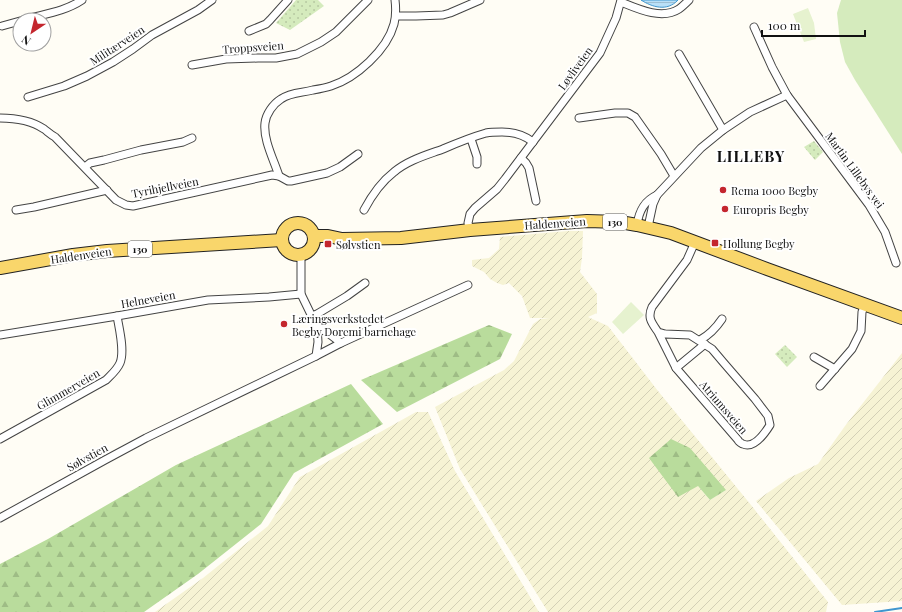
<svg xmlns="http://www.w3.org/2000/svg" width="902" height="612" font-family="'Playfair Display',serif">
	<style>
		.farmland { fill: url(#farmland-furrows); fill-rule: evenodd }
		.grass { fill: #d5ebbd }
		.forest { fill: url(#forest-firs) }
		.park { fill: url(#park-dots) }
		.pitch { fill: #e6f2cf }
		.water { fill: url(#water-rules); stroke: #3f96cf }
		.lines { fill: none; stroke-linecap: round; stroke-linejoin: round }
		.stream { stroke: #3f96cf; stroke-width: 2 }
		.minor-casing { stroke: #444; stroke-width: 9 }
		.primary-casing { stroke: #222; stroke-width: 14 }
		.minor { stroke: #fff; stroke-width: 7 }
		.primary { stroke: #f9d66b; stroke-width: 12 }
		.poi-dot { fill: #c4262e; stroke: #fff; stroke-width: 1.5 }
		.labels { text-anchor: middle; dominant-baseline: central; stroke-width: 4; stroke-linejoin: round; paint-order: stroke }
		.shield { fill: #fff; stroke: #585858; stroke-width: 1 }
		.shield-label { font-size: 10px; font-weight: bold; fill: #111 }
		.street-label { font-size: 11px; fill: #111; stroke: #fff }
		.poi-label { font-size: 11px; fill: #111; stroke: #fff; text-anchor: start }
		.district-label { font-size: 15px; font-weight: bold; letter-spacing: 1px; fill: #111; stroke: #fff }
	</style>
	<defs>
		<pattern id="farmland-furrows" width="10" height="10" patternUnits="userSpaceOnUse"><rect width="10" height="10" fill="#f6f3d4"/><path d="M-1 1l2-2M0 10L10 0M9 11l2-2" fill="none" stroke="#d2cfb5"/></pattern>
		<pattern id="forest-firs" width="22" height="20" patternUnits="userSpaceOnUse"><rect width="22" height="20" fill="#b9dc9c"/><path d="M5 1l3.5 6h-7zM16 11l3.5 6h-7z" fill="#9ebc85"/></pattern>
		<pattern id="park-dots" width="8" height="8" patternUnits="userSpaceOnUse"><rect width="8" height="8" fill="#d5ebbd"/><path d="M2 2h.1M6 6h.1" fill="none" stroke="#b6c8a1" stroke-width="1.8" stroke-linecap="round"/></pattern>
		<pattern id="water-rules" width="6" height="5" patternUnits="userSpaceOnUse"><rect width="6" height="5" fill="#b9e0f7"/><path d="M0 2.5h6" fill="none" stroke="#9ebfd3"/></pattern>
	</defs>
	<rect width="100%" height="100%" fill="#fffdf5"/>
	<!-- farmland -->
	<g class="farmland">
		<path d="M568 231H583L582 258 580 272 597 294V313L588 317 608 326 658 391 751 505 828 602 826 612H548L460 469 435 407 504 370 514 361 533 324 540 319 550 318H530L522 296 509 283 503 285 497 283 490 279 484 272 472 266V260L489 258 499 249 500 237ZM698 486 726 490 710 500Z"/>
		<polygon points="902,353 902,601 842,605 756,501 789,478 818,464 845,426"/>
		<polygon points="416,412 428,412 455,471 539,612 155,612 203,578 268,526 300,477"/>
	</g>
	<!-- grass -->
	<polygon class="grass" points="841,0 902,0 902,154 855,80 845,62 840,42 837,13"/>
	<!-- forest -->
	<g class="forest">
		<polygon points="489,325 512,334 500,359 397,412 361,380"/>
		<polygon points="351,384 383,424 294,473 261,524 198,574 144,612 0,612 0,564 48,539 176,465"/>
		<polygon points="671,439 690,448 726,490 710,500 698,486 678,497 649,458"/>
	</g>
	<!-- park -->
	<g class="park">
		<polygon points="296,0 318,0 324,6 290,30 276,23"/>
		<polygon points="814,141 823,152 815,160 804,147"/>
		<polygon points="785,345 797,357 787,367 775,354"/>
	</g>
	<!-- pitch -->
	<g class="pitch">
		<polygon points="808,8 814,23 816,39 804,42 793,14"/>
		<polygon points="631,302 644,315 623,334 612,322"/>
	</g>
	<!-- water -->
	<path class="water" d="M641 0H678C667 12 652 7 641 0Z"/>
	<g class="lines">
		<!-- stream -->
		<polyline class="stream" points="875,612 902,608"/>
		<defs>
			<g id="minor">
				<path d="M621 2C638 9 662 20 679 9 683 6 686 3 689 0"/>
				<polyline points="396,16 416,16 443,15 450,13 480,0"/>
				<path d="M23 20C43 14 64 12 82 0"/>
				<polyline points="2,26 20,21"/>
				<polyline points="249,31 266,24 270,20 288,0"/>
				<polyline points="679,54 723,130"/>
				<polyline points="192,65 226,59 258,58 276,58 297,54 321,42 336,32 368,0"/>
				<polyline points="787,95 869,205 885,232 896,263"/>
				<polyline points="28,97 64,86 87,76 113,62 133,49 152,35 198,10 212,0"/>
				<path d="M0 118C14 118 32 121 44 129 48 132 51 135 55 137L116 200 126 205 133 206 272 175 279 176 288 181H291L327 173 340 167 358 154"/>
				<polyline points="579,118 615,113 628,113 635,117 661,154 674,176"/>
				<polyline points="471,139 477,157 477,164"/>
				<polyline points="521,158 526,163 529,168 536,201"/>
				<polyline points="85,167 90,163 104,160 141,150 183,142 192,138"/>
				<path d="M279 176C274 160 263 140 265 123 266 114 273 104 281 99 291 92 302 93 313 90 319 89 325 88 331 86 356 78 387 50 394 24 396 16 396 8 395 0"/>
				<polyline points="16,210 34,207 107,190"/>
				<path d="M364 210C372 195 381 182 394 172 408 160 427 155 443 149 457 143 472 137 486 133 491 132 497 132 502 132 513 132 524 135 533 142"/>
				<path d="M637 225C639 211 644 201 657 195"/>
				<polyline points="648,227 653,204 657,195 701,148 723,130 750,112 787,95 772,67 754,27"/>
				<polyline points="470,230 468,223 470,214 475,208 497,189 505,179 600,53 616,18 621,0"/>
				<polyline points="301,255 301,294 317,327 318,342 316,356 341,343 328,333 317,327"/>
				<polyline points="312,316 317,314 347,296 365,283"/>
				<path d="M658 332 676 368 738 440C738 441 742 444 743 444 754 449 765 433 770 425L768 416 755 399 723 362 712 349 690 335 665 334 658 332C652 323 647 318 652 307L687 260 695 242"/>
				<polyline points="0,335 117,316 208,300 269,297 301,294"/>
				<path d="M700 340C709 335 716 328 722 319"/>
				<polyline points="341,343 468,285"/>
				<polyline points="814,357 835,369"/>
				<polyline points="676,368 705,344"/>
				<polyline points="820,386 852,349 861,331 862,312 865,304"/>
				<path d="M0 439 106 380C111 375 117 370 120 363 125 351 119 328 117 316"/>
				<polyline points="0,518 105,460 146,438 316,356"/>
			</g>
			<g id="primary">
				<circle cx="298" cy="239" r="16"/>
				<polyline points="314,236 328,236 342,239 401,238 470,230 587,221 620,222 637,225 671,233 767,269 902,318"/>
				<polyline points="0,268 73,255 107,251 282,240"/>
			</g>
		</defs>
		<!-- minor casing -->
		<use href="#minor" class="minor-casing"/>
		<!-- primary casing -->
		<use href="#primary" class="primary-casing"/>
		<!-- minor -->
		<use href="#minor" class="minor"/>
		<!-- primary -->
		<use href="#primary" class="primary"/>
	</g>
	<!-- markers -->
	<g class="poi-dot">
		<circle cx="723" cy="190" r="4"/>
		<circle cx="725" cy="209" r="4"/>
		<rect x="711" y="239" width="8" height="8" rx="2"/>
		<rect x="324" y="240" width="8" height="8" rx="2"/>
		<circle cx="284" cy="324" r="4"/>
	</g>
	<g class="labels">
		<!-- shield labels -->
		<g class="shield">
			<rect x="603" y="214" width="24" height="16" rx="3"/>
			<rect x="128" y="241" width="24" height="16" rx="3"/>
		</g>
		<g class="shield-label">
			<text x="615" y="222">130</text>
			<text x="140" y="249">130</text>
		</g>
		<!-- street labels -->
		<g class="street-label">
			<text transform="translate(117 45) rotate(-33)">Militærveien</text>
			<text transform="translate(253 47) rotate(-4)">Troppsveien</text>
			<text transform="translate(575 68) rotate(-54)">Løvliveien</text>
			<text transform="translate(855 170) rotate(54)">Martin Lillebys vei</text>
			<text transform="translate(165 187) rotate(-11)">Tyrihjellveien</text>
			<text transform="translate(555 223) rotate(-4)">Haldenveien</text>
			<text transform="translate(81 255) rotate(-8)">Haldenveien</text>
			<text transform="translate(148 299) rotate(-10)">Helneveien</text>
			<text transform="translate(68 389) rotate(-30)">Glimmerveien</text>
			<text transform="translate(724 407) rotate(49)">Atriumsveien</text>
			<text transform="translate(87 457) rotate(-29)">Sølvstien</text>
		</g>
		<!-- poi labels -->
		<g class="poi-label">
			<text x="731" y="190">Rema 1000 Begby</text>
			<text x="733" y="209">Europris Begby</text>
			<text x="723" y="243">Hollung Begby</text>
			<text x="336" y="244">Sølvstien</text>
			<text x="292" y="318">Læringsverkstedet<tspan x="292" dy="13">Begby Doremi barnehage</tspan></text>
		</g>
		<!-- district labels -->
		<g class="district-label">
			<text x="751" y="156">LILLEBY</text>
		</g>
	</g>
	<!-- north arrow -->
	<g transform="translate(32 32) rotate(215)"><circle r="19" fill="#ffffff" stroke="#a0a0a0"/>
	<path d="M0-3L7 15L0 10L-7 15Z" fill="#c4262e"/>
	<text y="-6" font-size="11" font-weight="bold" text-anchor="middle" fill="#111111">N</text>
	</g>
	<!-- scale -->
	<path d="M762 30v6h103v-6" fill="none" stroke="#111111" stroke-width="2"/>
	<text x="768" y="30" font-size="12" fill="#111111" stroke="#ffffff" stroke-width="3" paint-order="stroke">100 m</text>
</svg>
